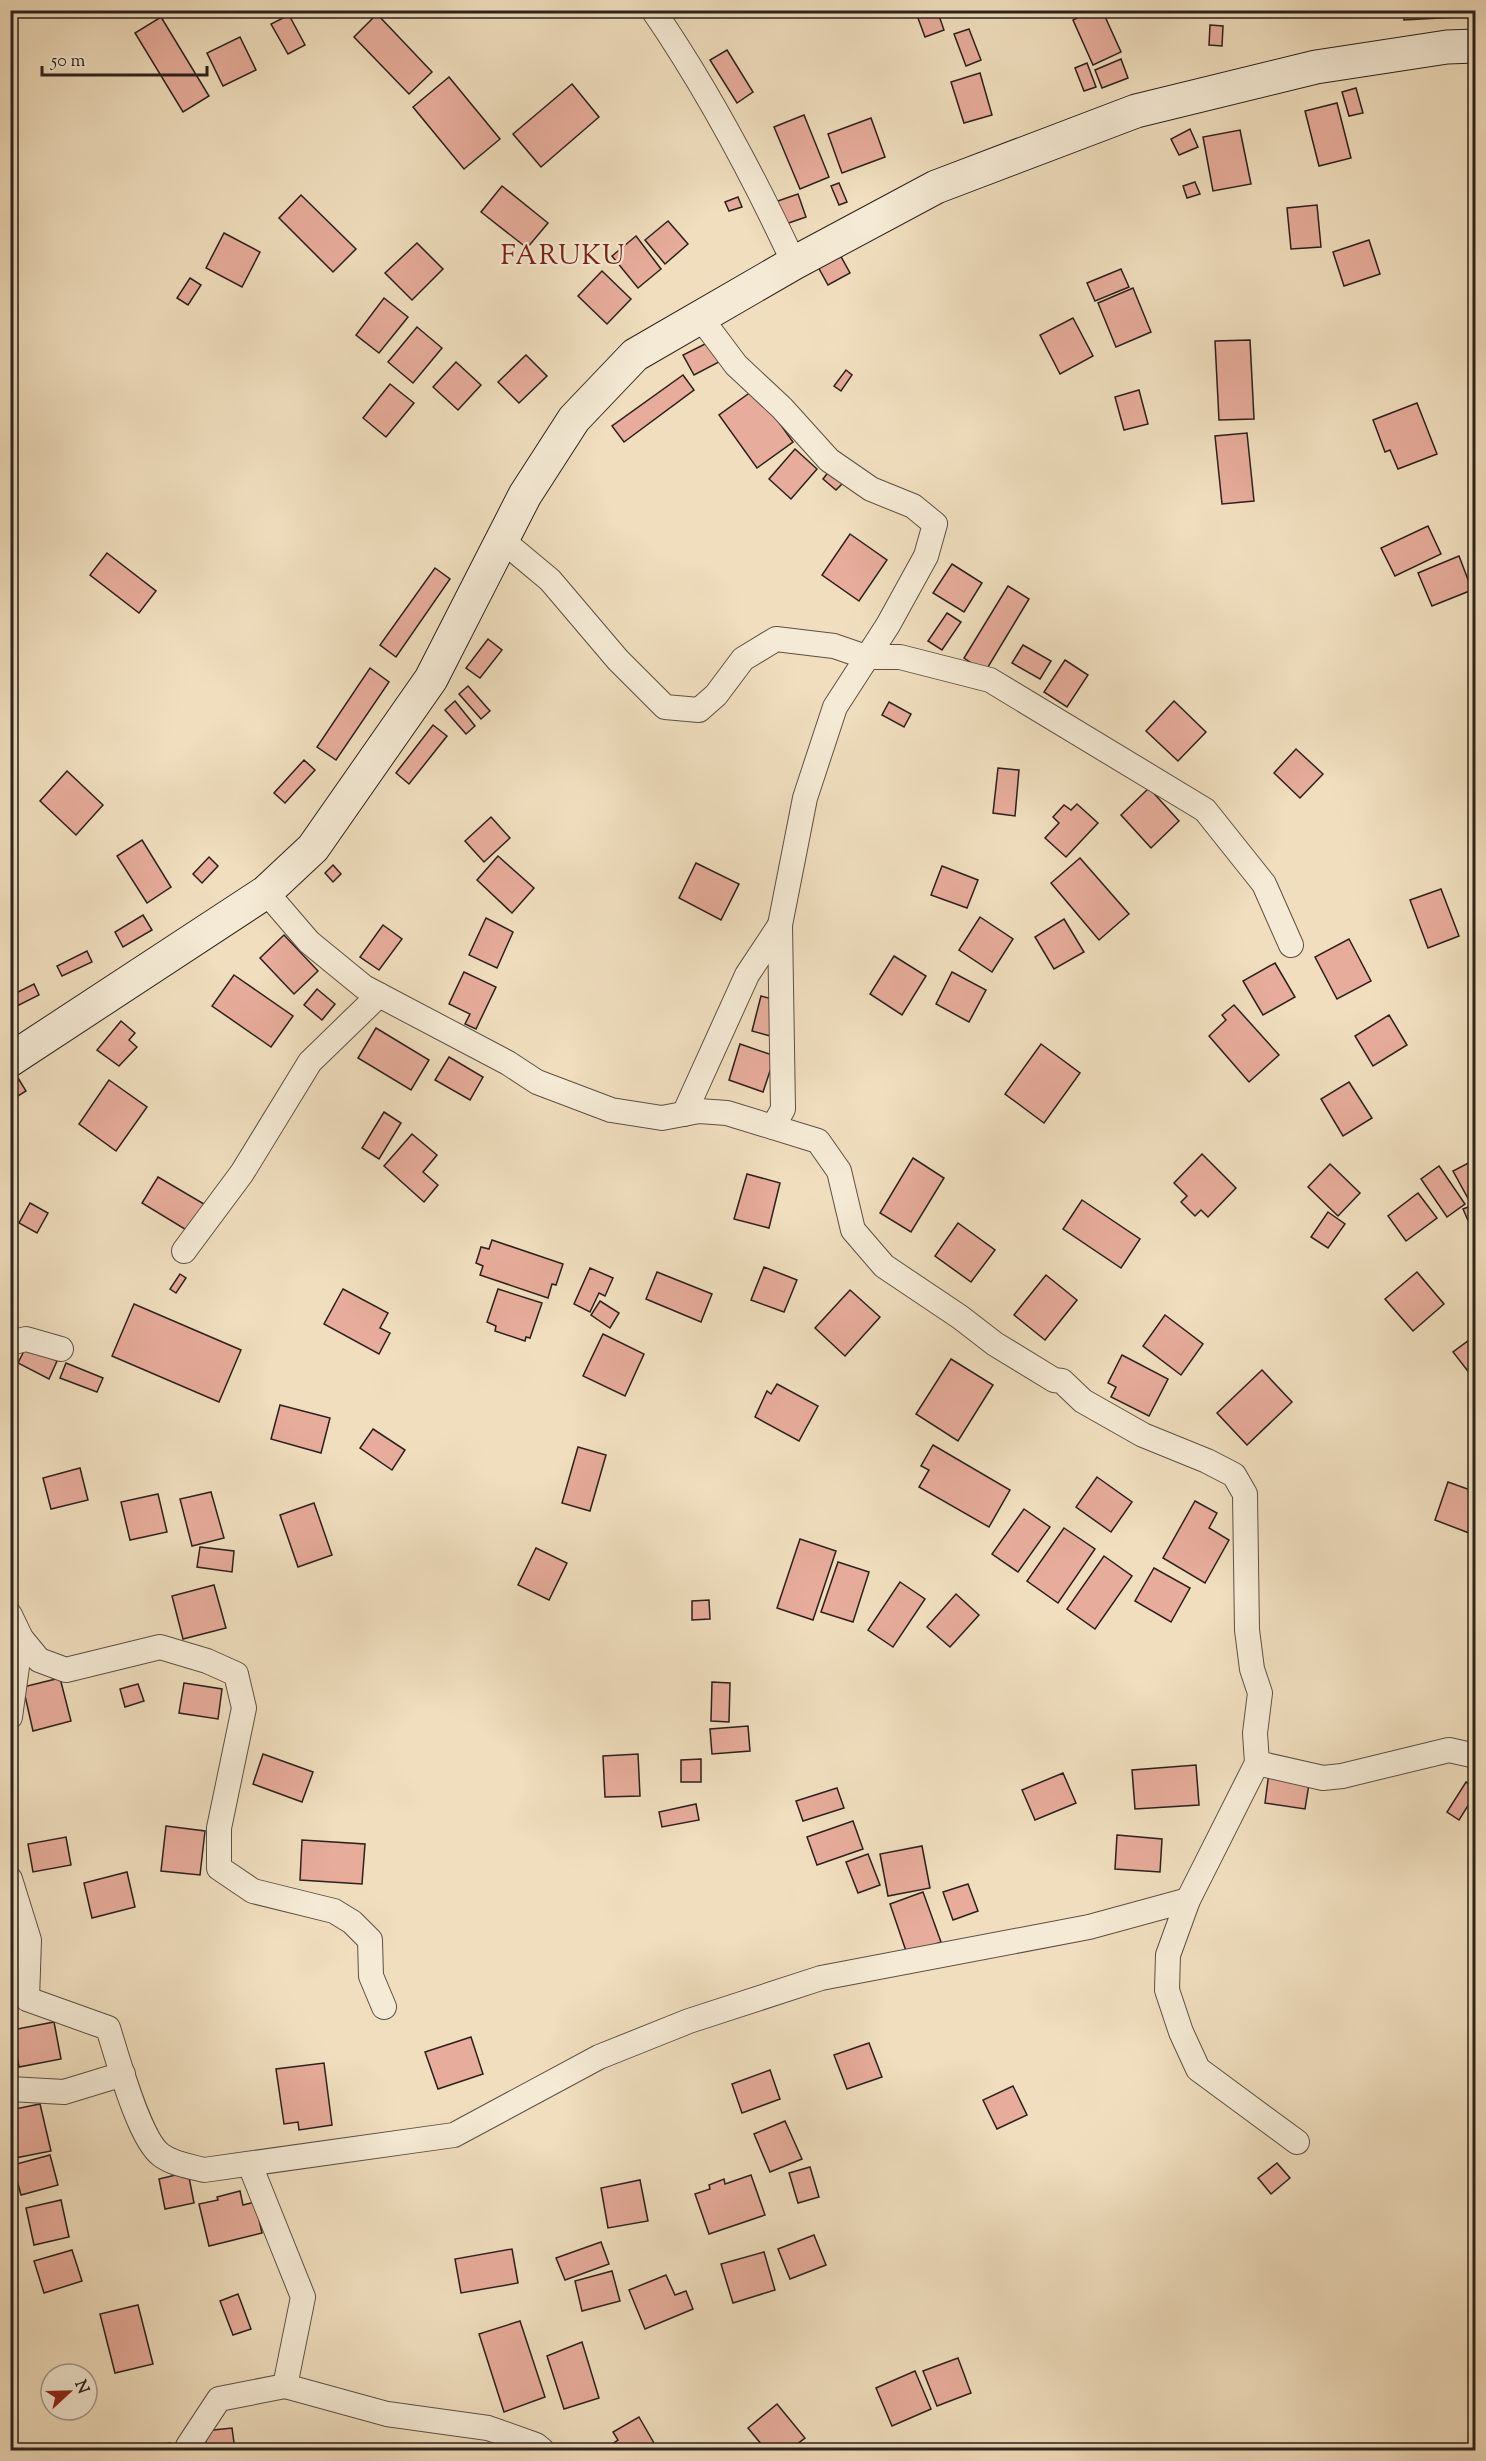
<svg xmlns="http://www.w3.org/2000/svg" width="1486" height="2461" font-family="'Sorts Mill Goudy',serif">
	<style>
		.building { fill: #e7ac9b; stroke: #2c211a; stroke-width: 1.5 }
		.lines { fill: none; stroke-linecap: round; stroke-linejoin: round }
		.street-casing { stroke: #5d5043; stroke-width: 26 }
		.secondary-casing { stroke: #2c211a; stroke-width: 35 }
		.street { stroke: #f5ead5; stroke-width: 24 }
		.secondary { stroke: #f5ead5; stroke-width: 33 }
		.labels { text-anchor: middle; dominant-baseline: central; stroke-width: 4.5; stroke-linejoin: round; paint-order: stroke }
		.quarter-label { font-size: 27px; letter-spacing: 1.5px; fill: #7a1f14; stroke: #f5ead5 }
	</style>
	<rect width="100%" height="100%" fill="#f0debe"/>
	<filter id="stains"><feTurbulence type="fractalNoise" baseFrequency=".00333" numOctaves="4"/><feColorMatrix values="0 0 0 0 .2 0 0 0 0 .09 0 0 0 0 .02 0 0 0 .5 -.17"/></filter>
	<radialGradient id="worn" r=".72"><stop offset=".6" stop-color="#630" stop-opacity="0"/><stop offset="1" stop-color="#630" stop-opacity=".3"/></radialGradient>
	<!-- building -->
	<g class="building">
		<polygon points="915,10 937,10 944,30 925,37"/>
		<polygon points="1093,10 1102,10 1121,52 1093,65 1073,20"/>
		<polygon points="1404,10 1476,10 1476,16 1404,20"/>
		<polygon points="377,14 432,72 409,94 354,37"/>
		<polygon points="289,15 305,45 288,54 271,24"/>
		<polygon points="161,17 209,96 183,112 135,33"/>
		<polygon points="1210,25 1223,26 1222,46 1209,45"/>
		<polygon points="969,29 981,60 966,66 954,34"/>
		<polygon points="240,37 256,70 223,86 207,53"/>
		<polygon points="727,50 753,92 737,103 710,60"/>
		<polygon points="1121,59 1128,78 1102,88 1095,70"/>
		<polygon points="1087,63 1096,87 1084,91 1075,68"/>
		<polygon points="980,73 992,115 964,123 951,82"/>
		<polygon points="449,77 500,139 464,169 413,107"/>
		<polygon points="572,84 599,117 541,167 513,134"/>
		<polygon points="1356,88 1363,113 1349,116 1342,92"/>
		<polygon points="1337,103 1351,158 1319,166 1305,111"/>
		<polygon points="804,115 829,177 800,189 774,127"/>
		<polygon points="871,118 885,157 842,173 828,134"/>
		<polygon points="1190,129 1198,147 1179,155 1171,139"/>
		<polygon points="1240,130 1251,184 1213,191 1203,137"/>
		<polygon points="1195,182 1200,194 1187,198 1183,186"/>
		<polygon points="839,183 847,202 839,205 831,186"/>
		<polygon points="502,186 548,223 527,248 481,212"/>
		<polygon points="798,194 806,217 783,225 775,202"/>
		<polygon points="301,195 356,249 333,272 279,218"/>
		<polygon points="738,197 742,207 729,211 725,202"/>
		<polygon points="1317,205 1321,247 1291,249 1287,208"/>
		<polygon points="668,221 688,244 665,264 645,240"/>
		<polygon points="224,233 260,252 242,287 206,268"/>
		<polygon points="636,236 661,269 638,288 612,256"/>
		<polygon points="1369,240 1380,274 1344,286 1333,252"/>
		<polygon points="417,243 443,269 412,300 385,273"/>
		<polygon points="839,253 850,273 828,285 817,265"/>
		<polygon points="1121,269 1129,287 1095,301 1087,283"/>
		<polygon points="602,271 631,299 607,324 578,296"/>
		<polygon points="190,278 201,285 188,305 177,298"/>
		<polygon points="1133,288 1151,332 1116,347 1098,303"/>
		<polygon points="384,298 408,317 379,353 356,335"/>
		<polygon points="1073,318 1093,356 1060,374 1040,335"/>
		<polygon points="417,327 442,348 413,383 388,362"/>
		<polygon points="1250,340 1254,419 1219,420 1215,341"/>
		<polygon points="709,342 719,362 694,375 683,355"/>
		<polygon points="526,355 547,376 519,403 498,382"/>
		<polygon points="456,362 481,385 458,410 433,387"/>
		<polygon points="846,370 852,375 841,391 834,386"/>
		<polygon points="683,375 694,390 624,442 612,426"/>
		<polygon points="390,384 414,403 386,437 363,418"/>
		<polygon points="755,389 793,442 757,468 719,415"/>
		<polygon points="1139,390 1148,424 1124,430 1115,397"/>
		<polygon points="1417,403 1437,454 1398,469 1390,450 1385,452 1373,420"/>
		<polygon points="1247,433 1254,501 1222,504 1215,436"/>
		<polygon points="795,449 817,469 791,499 769,479"/>
		<polygon points="830,470 844,482 836,490 823,479"/>
		<polygon points="1428,526 1441,554 1395,576 1381,548"/>
		<polygon points="850,534 887,560 859,601 822,575"/>
		<polygon points="107,553 156,591 139,613 90,575"/>
		<polygon points="1459,556 1472,590 1432,606 1418,573"/>
		<polygon points="952,564 982,583 964,612 933,593"/>
		<polygon points="435,568 450,579 396,657 380,645"/>
		<polygon points="1008,586 1029,599 985,672 964,658"/>
		<polygon points="947,613 961,622 942,650 928,641"/>
		<polygon points="488,639 502,650 480,678 466,668"/>
		<polygon points="1023,645 1051,661 1040,679 1012,663"/>
		<polygon points="1065,660 1088,675 1067,707 1044,692"/>
		<polygon points="370,668 389,682 336,760 317,747"/>
		<polygon points="468,686 490,711 481,719 459,694"/>
		<polygon points="455,701 475,726 466,734 445,710"/>
		<polygon points="1174,701 1206,732 1178,761 1146,731"/>
		<polygon points="889,702 911,714 904,727 882,715"/>
		<polygon points="433,725 447,736 409,784 396,773"/>
		<polygon points="1296,749 1323,774 1300,798 1274,773"/>
		<polygon points="304,760 315,770 285,803 274,793"/>
		<polygon points="998,768 1019,770 1015,816 993,813"/>
		<polygon points="67,771 103,805 76,835 40,801"/>
		<polygon points="1149,788 1179,821 1151,848 1121,815"/>
		<polygon points="1077,804 1098,823 1066,857 1045,838 1059,823 1053,817 1064,805 1071,810"/>
		<polygon points="491,817 510,838 484,862 465,841"/>
		<polygon points="142,840 171,887 147,903 117,856"/>
		<polygon points="498,856 534,888 512,913 477,880"/>
		<polygon points="209,857 218,866 202,883 193,874"/>
		<polygon points="1080,858 1129,914 1099,940 1051,883"/>
		<polygon points="696,863 739,884 721,920 679,898"/>
		<polygon points="333,865 341,874 333,882 325,873"/>
		<polygon points="942,866 978,880 967,908 931,895"/>
		<polygon points="1441,889 1459,936 1428,948 1410,900"/>
		<polygon points="143,915 152,930 123,947 115,932"/>
		<polygon points="980,917 1013,939 992,972 959,950"/>
		<polygon points="486,918 513,932 497,968 469,955"/>
		<polygon points="1064,919 1084,952 1054,969 1035,937"/>
		<polygon points="383,925 402,939 379,970 360,957"/>
		<polygon points="284,935 318,971 294,994 260,958"/>
		<polygon points="1349,939 1371,981 1337,999 1315,957"/>
		<polygon points="87,951 92,962 62,976 57,966"/>
		<polygon points="894,956 926,976 902,1015 870,994"/>
		<polygon points="1275,963 1295,997 1263,1015 1243,981"/>
		<polygon points="464,972 496,987 476,1029 465,1024 470,1014 449,1004"/>
		<polygon points="952,972 986,990 969,1022 936,1004"/>
		<polygon points="234,975 293,1016 271,1047 212,1006"/>
		<polygon points="34,984 39,995 17,1006 12,995"/>
		<polygon points="317,989 335,1004 322,1020 304,1005"/>
		<polygon points="761,996 783,1002 774,1037 752,1031"/>
		<polygon points="1234,1005 1279,1055 1249,1082 1209,1036 1226,1020 1222,1015"/>
		<polygon points="1389,1015 1407,1045 1373,1066 1355,1036"/>
		<polygon points="121,1021 135,1033 129,1040 137,1047 119,1066 97,1050"/>
		<polygon points="376,1028 429,1060 411,1090 358,1058"/>
		<polygon points="740,1044 775,1056 763,1092 729,1080"/>
		<polygon points="1041,1044 1080,1073 1044,1123 1005,1094"/>
		<polygon points="449,1057 483,1077 470,1100 435,1080"/>
		<polygon points="18,1078 26,1091 10,1101 10,1083"/>
		<polygon points="109,1080 147,1107 116,1151 79,1124"/>
		<polygon points="1349,1082 1372,1118 1343,1136 1321,1099"/>
		<polygon points="384,1112 401,1123 379,1159 362,1148"/>
		<polygon points="412,1134 437,1155 423,1172 438,1185 424,1202 384,1166"/>
		<polygon points="1202,1154 1236,1188 1208,1217 1201,1210 1195,1216 1181,1202 1187,1196 1174,1183"/>
		<polygon points="913,1158 944,1178 911,1232 880,1213"/>
		<polygon points="1476,1159 1476,1199 1470,1202 1453,1171"/>
		<polygon points="1330,1164 1360,1193 1338,1216 1308,1187"/>
		<polygon points="1439,1166 1465,1204 1447,1217 1421,1179"/>
		<polygon points="747,1174 780,1183 769,1228 734,1219"/>
		<polygon points="158,1177 204,1204 188,1231 142,1203"/>
		<polygon points="1418,1193 1437,1218 1406,1241 1388,1216"/>
		<polygon points="1082,1200 1140,1239 1121,1268 1063,1229"/>
		<polygon points="30,1203 48,1213 37,1233 19,1223"/>
		<polygon points="1476,1204 1476,1239 1463,1209"/>
		<polygon points="1328,1212 1345,1224 1328,1248 1311,1237"/>
		<polygon points="958,1223 995,1250 971,1282 935,1256"/>
		<polygon points="492,1240 563,1264 556,1285 552,1284 548,1298 480,1275 483,1266 476,1263 481,1247 489,1249"/>
		<polygon points="764,1267 797,1280 784,1312 751,1300"/>
		<polygon points="590,1268 613,1278 605,1296 599,1293 590,1312 574,1304"/>
		<polygon points="657,1272 712,1294 701,1322 646,1299"/>
		<polygon points="1417,1272 1444,1304 1413,1331 1385,1299"/>
		<polygon points="180,1274 186,1278 176,1293 170,1289"/>
		<polygon points="1046,1275 1077,1300 1045,1340 1014,1315"/>
		<polygon points="343,1289 388,1313 380,1328 390,1333 379,1354 324,1324"/>
		<polygon points="498,1289 542,1303 530,1338 526,1337 525,1341 495,1331 496,1326 487,1322"/>
		<polygon points="850,1290 880,1317 845,1356 815,1328"/>
		<polygon points="600,1301 619,1313 610,1328 591,1315"/>
		<polygon points="134,1304 241,1350 219,1402 112,1356"/>
		<polygon points="1165,1315 1203,1344 1181,1375 1143,1346"/>
		<polygon points="603,1334 644,1354 625,1396 583,1376"/>
		<polygon points="1476,1335 1476,1378 1474,1379 1453,1352"/>
		<polygon points="27,1345 57,1361 49,1379 18,1363"/>
		<polygon points="1122,1355 1168,1379 1149,1416 1111,1397 1116,1387 1108,1383"/>
		<polygon points="951,1359 993,1385 958,1441 916,1414"/>
		<polygon points="66,1363 103,1378 97,1392 60,1378"/>
		<polygon points="1262,1370 1292,1402 1247,1445 1217,1413"/>
		<polygon points="777,1384 818,1406 799,1441 755,1417 767,1391 771,1394"/>
		<polygon points="280,1405 330,1418 321,1453 271,1439"/>
		<polygon points="373,1429 405,1450 392,1470 360,1448"/>
		<polygon points="933,1445 1010,1490 989,1527 919,1487 929,1470 921,1466"/>
		<polygon points="578,1447 606,1455 590,1511 562,1503"/>
		<polygon points="80,1468 88,1500 51,1509 43,1478"/>
		<polygon points="1097,1477 1132,1502 1111,1532 1076,1507"/>
		<polygon points="1448,1482 1476,1492 1476,1516 1469,1533 1435,1520"/>
		<polygon points="211,1492 224,1538 192,1546 180,1499"/>
		<polygon points="158,1494 167,1532 130,1540 121,1502"/>
		<polygon points="1195,1501 1217,1513 1209,1528 1229,1540 1205,1583 1163,1558"/>
		<polygon points="314,1503 332,1555 298,1567 280,1515"/>
		<polygon points="1024,1509 1050,1527 1018,1572 992,1554"/>
		<polygon points="1064,1528 1095,1549 1058,1603 1027,1581"/>
		<polygon points="800,1539 836,1551 813,1620 777,1608"/>
		<polygon points="200,1547 234,1551 232,1572 197,1567"/>
		<polygon points="536,1548 567,1563 549,1600 518,1585"/>
		<polygon points="1104,1556 1132,1576 1095,1629 1067,1609"/>
		<polygon points="838,1562 869,1572 853,1622 821,1612"/>
		<polygon points="1154,1568 1190,1588 1171,1622 1135,1601"/>
		<polygon points="900,1582 925,1599 893,1647 868,1630"/>
		<polygon points="214,1585 226,1628 183,1639 172,1596"/>
		<polygon points="956,1594 979,1615 950,1647 927,1627"/>
		<polygon points="709,1600 710,1619 692,1620 692,1601"/>
		<polygon points="60,1678 71,1721 33,1731 23,1687"/>
		<polygon points="712,1682 730,1683 729,1722 711,1721"/>
		<polygon points="184,1683 222,1689 218,1719 179,1713"/>
		<polygon points="138,1684 144,1701 125,1707 120,1689"/>
		<polygon points="748,1726 750,1751 712,1754 710,1729"/>
		<polygon points="263,1754 313,1772 302,1802 253,1784"/>
		<polygon points="638,1754 640,1796 605,1797 603,1756"/>
		<polygon points="701,1759 701,1782 681,1782 681,1760"/>
		<polygon points="1196,1765 1199,1805 1135,1809 1132,1770"/>
		<polygon points="1269,1772 1310,1778 1305,1809 1265,1803"/>
		<polygon points="1063,1773 1076,1803 1035,1820 1022,1790"/>
		<polygon points="1466,1782 1476,1788 1476,1793 1459,1820 1447,1812"/>
		<polygon points="837,1788 844,1808 803,1821 796,1801"/>
		<polygon points="696,1804 699,1820 662,1827 659,1812"/>
		<polygon points="853,1821 863,1849 817,1865 807,1837"/>
		<polygon points="166,1826 205,1831 200,1875 161,1871"/>
		<polygon points="1117,1835 1162,1839 1160,1872 1115,1869"/>
		<polygon points="66,1837 71,1865 33,1872 28,1844"/>
		<polygon points="302,1840 365,1844 362,1884 300,1880"/>
		<polygon points="922,1846 930,1888 888,1896 880,1854"/>
		<polygon points="868,1854 880,1885 858,1893 846,1862"/>
		<polygon points="127,1872 135,1907 92,1918 84,1883"/>
		<polygon points="968,1884 978,1911 953,1920 943,1892"/>
		<polygon points="923,1892 941,1942 907,1954 890,1904"/>
		<polygon points="54,2022 61,2059 19,2067 12,2030"/>
		<polygon points="471,2037 483,2074 438,2089 425,2052"/>
		<polygon points="869,2043 882,2077 847,2089 834,2055"/>
		<polygon points="324,2063 332,2125 299,2130 298,2122 284,2124 276,2069"/>
		<polygon points="770,2070 780,2099 742,2113 732,2084"/>
		<polygon points="1013,2086 1027,2115 997,2129 983,2100"/>
		<polygon points="40,2104 51,2151 10,2159 10,2110"/>
		<polygon points="785,2121 802,2159 770,2172 754,2134"/>
		<polygon points="50,2155 58,2185 21,2195 13,2165"/>
		<polygon points="1277,2163 1290,2178 1271,2194 1258,2178"/>
		<polygon points="810,2167 819,2197 798,2203 789,2173"/>
		<polygon points="188,2172 194,2203 165,2209 159,2179"/>
		<polygon points="751,2175 765,2215 709,2234 695,2194 710,2189 709,2185 724,2179 725,2184"/>
		<polygon points="640,2180 648,2221 608,2228 601,2188"/>
		<polygon points="240,2191 243,2205 255,2202 262,2233 209,2246 199,2204 218,2200 217,2197"/>
		<polygon points="61,2200 69,2237 34,2245 26,2208"/>
		<polygon points="814,2235 826,2265 790,2279 778,2249"/>
		<polygon points="601,2242 609,2264 565,2280 556,2258"/>
		<polygon points="512,2249 518,2283 461,2293 455,2259"/>
		<polygon points="72,2250 82,2281 44,2293 34,2261"/>
		<polygon points="764,2252 775,2290 733,2303 721,2264"/>
		<polygon points="612,2271 620,2301 582,2311 575,2281"/>
		<polygon points="666,2275 675,2295 686,2291 693,2309 645,2329 629,2290"/>
		<polygon points="238,2294 251,2329 233,2335 220,2301"/>
		<polygon points="138,2305 153,2364 115,2373 100,2314"/>
		<polygon points="520,2321 545,2397 504,2412 479,2334"/>
		<polygon points="582,2342 599,2398 564,2409 547,2356"/>
		<polygon points="958,2358 971,2393 937,2406 923,2371"/>
		<polygon points="915,2371 931,2409 892,2426 876,2388"/>
		<polygon points="777,2404 805,2438 789,2450 766,2450 748,2428"/>
		<polygon points="639,2417 658,2450 612,2450 609,2446 618,2440 613,2432"/>
		<polygon points="232,2428 235,2450 207,2450 204,2431"/>
		<polygon points="170,2443 172,2450 149,2450 149,2448"/>
	</g>
	<g class="lines">
		<defs>
			<g id="street">
				<path d="M653 10C708 90 753 175 794 263"/>
				<polyline points="700,317 736,365 782,408 829,460 871,489 913,506 935,524 926,556 888,625 835,707 805,798 780,925 783,1109 773,1127"/>
				<polyline points="502,540 550,580 618,660 665,707 699,710 716,695 743,659 776,639 834,646 866,657 900,657 990,680 1205,810 1264,884 1291,945"/>
				<polyline points="266,892 309,942 364,987 508,1063 537,1082 611,1110 662,1118 699,1111 727,1113 818,1141 839,1171 853,1230 884,1266 960,1317 995,1344 1054,1380 1062,1381 1083,1401 1143,1435 1207,1461 1234,1475 1245,1494 1247,1630 1252,1669 1260,1693 1255,1733 1257,1763 1188,1900 1168,1955 1167,1990 1181,2032 1198,2069 1297,2142"/>
				<polyline points="684,1114 747,975 780,925"/>
				<polyline points="184,1251 242,1173 310,1062 379,995"/>
				<polyline points="10,1343 26,1339 61,1349"/>
				<polyline points="10,1615 21,1638 39,1660 66,1670 160,1647 207,1661 236,1674 244,1708 219,1828 219,1868 253,1891 334,1911 352,1922 370,1940 371,1976 384,2007"/>
				<polyline points="10,1717 21,1638"/>
				<polyline points="1257,1763 1323,1778 1342,1776 1449,1750 1476,1756"/>
				<path d="M10 1879 29 1940 27 1999 108 2028C117 2056 139 2139 161 2155 173 2164 189 2166 204 2170L454 2135 599 2057 689 2021 821 1978 1089 1927 1188 1900"/>
				<polyline points="10,2089 64,2092 123,2074"/>
				<polyline points="285,2386 387,2414 488,2428 536,2445 542,2450"/>
				<polyline points="189,2450 188,2446 219,2399 285,2386 303,2297 250,2165"/>
			</g>
			<polyline id="secondary" points="10,1060 266,892 313,848 431,679 525,495 574,419 635,355 794,263 936,187 1136,111 1316,67 1447,47 1476,46"/>
		</defs>
		<!-- street casing -->
		<use href="#street" class="street-casing"/>
		<!-- secondary casing -->
		<use href="#secondary" class="secondary-casing"/>
		<!-- street -->
		<use href="#street" class="street"/>
		<!-- secondary -->
		<use href="#secondary" class="secondary"/>
	</g>
	<g class="labels">
		<!-- quarter labels -->
		<g class="quarter-label">
			<text x="563" y="257">FARUKU</text>
		</g>
	</g>
	<!-- margin -->
	<rect width="1486" height="2461" fill="none" stroke="#f0debe" stroke-width="36"/>
	<rect x="12" y="12" width="1462" height="2437" fill="none" stroke="#2c211a" stroke-width="3"/>
	<rect x="18" y="18" width="1450" height="2425" fill="none" stroke="#2c211a" stroke-width="1.5"/>
	<!-- north arrow -->
	<g transform="translate(69 2392) rotate(68)"><circle r="28" fill="#f5ead5" stroke="#a59a8a" stroke-width="1.5"/>
	<path d="M0-4.5L10 22L0 15L-10 22Z" fill="#8f2418"/>
	<text y="-9" font-size="16" font-weight="bold" text-anchor="middle" fill="#2c211a">N</text>
	</g>
	<!-- scale -->
	<path d="M42 66v9h165v-9" fill="none" stroke="#2c211a" stroke-width="3"/>
	<text x="51" y="66" font-size="18" fill="#2c211a" stroke="#f5ead5" stroke-width="4.5" paint-order="stroke">50 m</text>
	<rect width="100%" height="100%" filter="url(#stains)"/>
	<rect width="100%" height="100%" fill="url(#worn)"/>
</svg>
